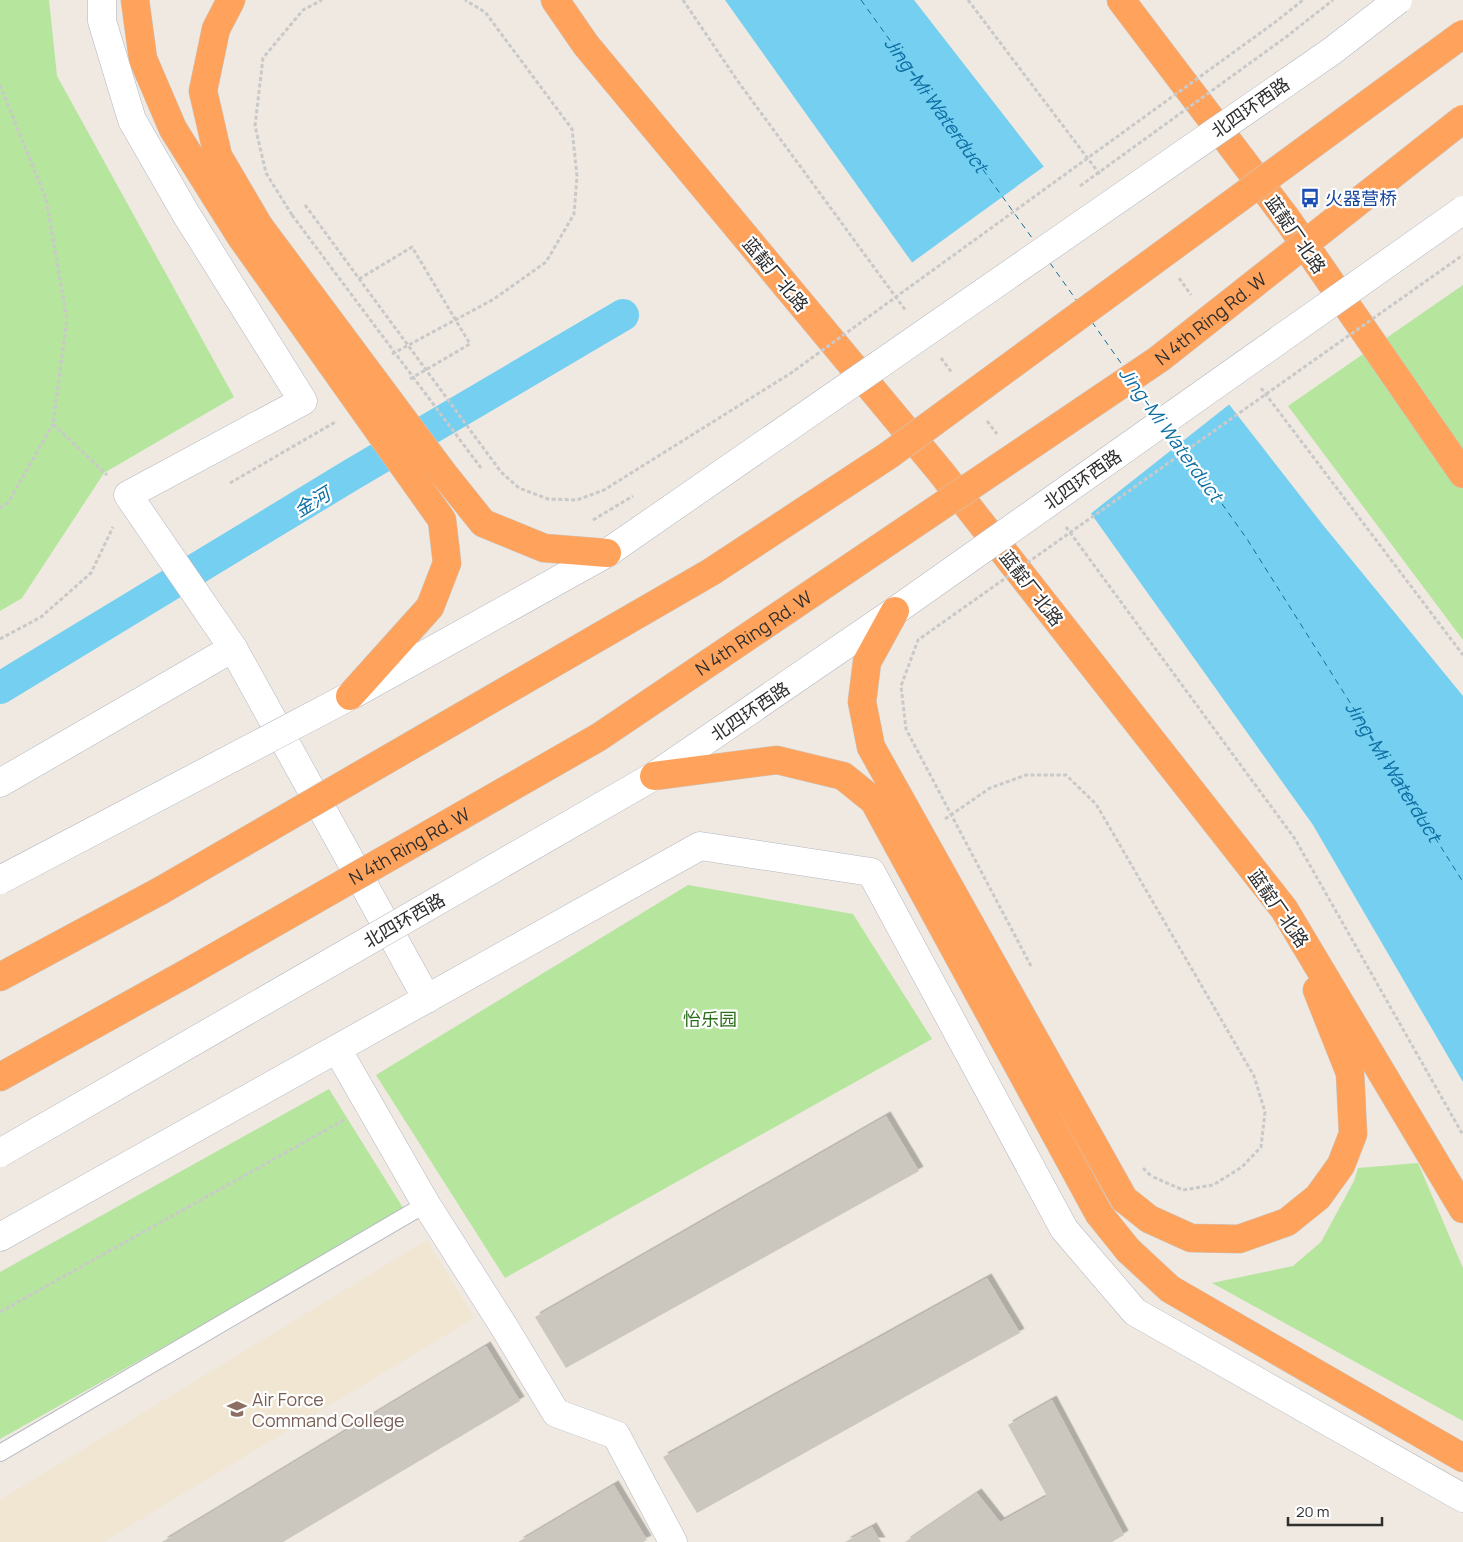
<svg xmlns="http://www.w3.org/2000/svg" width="1463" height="1542" font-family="Manrope,'Noto Sans SC',sans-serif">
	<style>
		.education { fill: #f0e6d1 }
		.green { fill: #b6e59e }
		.water { fill: #75cff0 }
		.pier { fill: #efe9e1 }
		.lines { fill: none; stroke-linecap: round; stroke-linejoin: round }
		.canal { stroke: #75cff0; stroke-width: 32 }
		.ferry { stroke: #0d6fa3; stroke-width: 1; stroke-dasharray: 6 5; stroke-linecap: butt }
		.building { fill: #cbc7bf; filter: url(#shadow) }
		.lane-casing { stroke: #b4b7c1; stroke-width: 18 }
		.street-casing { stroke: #b4b7c1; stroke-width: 29 }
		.secondary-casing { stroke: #b4b7c1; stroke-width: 29 }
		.highway-casing { stroke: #c9c9c9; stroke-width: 29 }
		.path { stroke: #c9c9c9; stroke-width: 3; stroke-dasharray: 4 2.5; stroke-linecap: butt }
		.lane { stroke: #fff; stroke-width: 16 }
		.street { stroke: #fff; stroke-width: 28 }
		.secondary { stroke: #fff; stroke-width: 28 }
		.highway { stroke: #ffa35c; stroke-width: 28 }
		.secondary-bridge-casing { stroke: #b4b7c1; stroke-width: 29; stroke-linecap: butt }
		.highway-bridge-casing { stroke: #c9c9c9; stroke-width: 29; stroke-linecap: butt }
		.path-bridge { stroke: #c9c9c9; stroke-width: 3; stroke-dasharray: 4 2.5; stroke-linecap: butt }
		.secondary-bridge { stroke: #fff; stroke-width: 28 }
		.highway-bridge { stroke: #ffa35c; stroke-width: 28 }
		.labels { text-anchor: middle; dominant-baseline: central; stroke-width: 4.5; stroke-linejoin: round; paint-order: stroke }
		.street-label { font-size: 18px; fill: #2e2e2e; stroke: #fff }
		.transit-label { font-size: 18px; fill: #164399; stroke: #fff; text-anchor: start }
		.park-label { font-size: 18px; fill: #2c6e1b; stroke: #fff }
		.education-label { font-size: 18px; fill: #785e54; stroke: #fff; text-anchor: start }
		.water-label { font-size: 19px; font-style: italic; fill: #0d6fa3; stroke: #fff }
	</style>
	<defs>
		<filter id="shadow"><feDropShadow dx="4.5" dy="-4.5" stdDeviation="0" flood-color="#0004"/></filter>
	</defs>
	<rect width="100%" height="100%" fill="#efe9e1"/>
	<!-- education -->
	<polygon class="education" points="427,1240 474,1318 103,1542 0,1542 0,1500"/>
	<!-- green -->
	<g class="green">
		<polygon points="0,0 49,0 57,76 234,397 104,473 22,598 0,611"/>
		<polygon points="1463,285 1463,640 1288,406"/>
		<polygon points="688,885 853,914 932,1039 505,1278 376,1075"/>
		<polygon points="329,1089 405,1211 0,1439 0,1272"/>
		<polygon points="1418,1163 1463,1268 1463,1421 1212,1283 1293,1266 1321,1242 1354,1181 1358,1168"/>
	</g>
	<!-- water -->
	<polygon class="water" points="725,0 914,0 1323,525 1463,696 1463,1082 1313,825"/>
	<!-- pier -->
	<polygon class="pier" points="1046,165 1231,403 1089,515 910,264"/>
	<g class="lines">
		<!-- canal -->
		<polyline class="canal" points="0,688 351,475 623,315"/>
		<!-- ferry -->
		<g class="ferry">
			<path id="s1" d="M861 0 1035 242"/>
			<polyline points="1050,263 1077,301"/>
			<polyline points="1092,322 1123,366"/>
			<polyline points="1139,387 1155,410"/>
			<path id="s2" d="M1171 432 1247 539 1463 882"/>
		</g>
	</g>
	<!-- building -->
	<g class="building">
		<polygon points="886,1116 919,1171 566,1368 535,1317"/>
		<polygon points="987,1278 1020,1333 697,1513 663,1457"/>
		<polygon points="486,1346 520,1401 283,1542 162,1542"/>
		<polygon points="1052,1400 1124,1535 1112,1542 905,1542 977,1493 1000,1522 1047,1496 1008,1425"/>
		<polygon points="614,1485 647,1540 643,1542 518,1542"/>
		<polygon points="872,1527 881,1542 845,1542"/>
	</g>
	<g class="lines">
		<defs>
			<polyline id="lane" points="0,1453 426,1204"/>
			<polyline id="street" points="337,1049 426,1204 503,1325 556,1413 616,1435 673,1542"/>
			<g id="secondary">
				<polyline points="102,0 102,21 132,120 186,214 303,401 128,495 233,648 427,999"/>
				<polyline points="0,783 233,648"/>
				<polyline points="0,1237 700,846 871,872 1064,1229 1135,1312 1463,1498"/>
			</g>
			<g id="highway">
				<polyline points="135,0 143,59 173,129 241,237"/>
				<polyline points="231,0 216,29 203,91 218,156 259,226"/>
				<polyline points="555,0 586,45 940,471 1284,909 1463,1209"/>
				<polyline points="1121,0 1287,219 1463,474"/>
				<polyline points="0,977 160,891"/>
				<polyline points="0,1077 187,973"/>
				<polyline points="1124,1199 1149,1219 1191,1238 1239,1239 1287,1222 1318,1197 1341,1165 1353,1134 1350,1073 1317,990"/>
				<polyline points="1128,1250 1170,1289 1463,1458"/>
			</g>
		</defs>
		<!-- lane casing -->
		<use href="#lane" class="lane-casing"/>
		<!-- street casing -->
		<use href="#street" class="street-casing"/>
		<!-- secondary casing -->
		<use href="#secondary" class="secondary-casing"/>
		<!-- highway casing -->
		<use href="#highway" class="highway-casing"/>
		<!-- path -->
		<g class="path">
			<polyline points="683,0 737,80 906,311"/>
			<polyline points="968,0 1101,176"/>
			<polyline points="0,85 46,199 67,319 53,424 107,475"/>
			<polyline points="292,215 266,173 255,126 263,58 303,10 322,0"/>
			<polyline points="1179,278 1191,295"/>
			<polyline points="359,279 412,247 470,344 410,379"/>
			<polyline points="392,354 494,299 546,262 574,214 577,176 572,129 485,12 465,0"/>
			<polyline points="941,358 952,373"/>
			<polyline points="1261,388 1463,655"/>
			<polyline points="987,421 997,434"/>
			<polyline points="230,483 337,421"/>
			<polyline points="0,508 8,503 53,424"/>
			<polyline points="1066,527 1295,839 1463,1135"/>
			<polyline points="0,639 41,617 91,573 113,527"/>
			<polyline points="945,819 990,788 1026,775 1066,775 1096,804 1254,1076 1265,1112 1261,1147 1242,1167 1213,1185 1183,1190 1151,1176"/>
			<polyline points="0,1312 344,1120"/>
		</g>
		<!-- lane -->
		<use href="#lane" class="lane"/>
		<!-- street -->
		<use href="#street" class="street"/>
		<!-- secondary -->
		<use href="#secondary" class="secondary"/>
		<!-- highway -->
		<use href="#highway" class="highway"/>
		<defs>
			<g id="secondary-bridge">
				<polyline points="0,880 350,696 607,553 1332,51 1398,0"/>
				<polyline points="0,1153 654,776 895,611 1463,210"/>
			</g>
			<g id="highway-bridge">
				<polyline points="259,226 443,473 483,523 544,548 607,553"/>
				<polyline points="241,237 442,520 447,563 430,607 350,696"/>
				<polyline points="895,611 867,662 862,702 871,747 1124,1199"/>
				<polyline points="654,776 777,760 843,776 874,801 1099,1214 1128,1250"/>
				<polyline points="160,891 711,572 889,455 1463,34"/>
				<path id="s3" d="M187 973 599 737 1159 359 1463 119"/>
			</g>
		</defs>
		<!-- secondary-bridge casing -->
		<use href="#secondary-bridge" class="secondary-bridge-casing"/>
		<!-- highway-bridge casing -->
		<use href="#highway-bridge" class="highway-bridge-casing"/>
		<!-- path-bridge -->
		<g class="path-bridge">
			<polyline points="1080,186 1286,37 1333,0"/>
			<polyline points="305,205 501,472 519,488 548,499 577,500 604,490 791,373 1274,23 1303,0"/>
			<polyline points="292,215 481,468"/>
			<polyline points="593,520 633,496"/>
			<polyline points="1031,966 906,729 901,686 918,640 1463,255"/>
			<polyline points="1143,1168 1151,1176"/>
		</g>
		<!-- secondary-bridge -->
		<use href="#secondary-bridge" class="secondary-bridge"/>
		<!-- highway-bridge -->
		<use href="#highway-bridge" class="highway-bridge"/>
	</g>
	<!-- icons -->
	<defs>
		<symbol id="bus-bare" viewBox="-9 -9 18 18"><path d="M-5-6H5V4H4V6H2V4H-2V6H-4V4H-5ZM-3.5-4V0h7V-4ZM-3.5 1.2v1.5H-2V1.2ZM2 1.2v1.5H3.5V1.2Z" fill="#1a4fb4" stroke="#fff" stroke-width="2.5" paint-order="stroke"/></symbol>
		<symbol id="university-bare" viewBox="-9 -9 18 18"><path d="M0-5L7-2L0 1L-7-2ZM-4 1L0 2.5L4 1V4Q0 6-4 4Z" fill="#8d6e63" stroke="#fff" stroke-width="2.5" paint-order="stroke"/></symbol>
	</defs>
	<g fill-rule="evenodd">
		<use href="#bus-bare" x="1296" y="184" width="28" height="28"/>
		<use href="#university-bare" x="223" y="1395" width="28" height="28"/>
	</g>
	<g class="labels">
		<!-- street labels -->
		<g class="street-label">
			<text transform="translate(1250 107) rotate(-35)">北四环西路</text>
			<text transform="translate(1296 234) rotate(55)">蓝靛厂北路</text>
			<text transform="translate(776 274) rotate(50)">蓝靛厂北路</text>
			<text stroke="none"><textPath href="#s3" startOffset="1216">N 4th Ring Rd. W</textPath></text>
			<text transform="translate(1082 479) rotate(-35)">北四环西路</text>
			<text transform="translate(1032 588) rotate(52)">蓝靛厂北路</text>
			<text stroke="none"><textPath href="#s3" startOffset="661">N 4th Ring Rd. W</textPath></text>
			<text transform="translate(750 711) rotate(-34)">北四环西路</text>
			<text stroke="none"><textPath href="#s3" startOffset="256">N 4th Ring Rd. W</textPath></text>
			<text transform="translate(1279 908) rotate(55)">蓝靛厂北路</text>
			<text transform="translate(404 920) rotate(-30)">北四环西路</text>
		</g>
		<!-- transit labels -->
		<g class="transit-label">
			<text x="1325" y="198">火器营桥</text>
		</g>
		<!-- park labels -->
		<g class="park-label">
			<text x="710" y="1019">怡乐园</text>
		</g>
		<!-- education labels -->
		<g class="education-label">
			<text x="252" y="1399">Air Force<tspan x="252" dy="21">Command College</tspan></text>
		</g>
		<!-- water labels -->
		<g class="water-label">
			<text stroke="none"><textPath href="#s1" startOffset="129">Jing-Mi Waterduct</textPath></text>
			<text transform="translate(1171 434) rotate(54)">Jing-Mi Waterduct</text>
			<text transform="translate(312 502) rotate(-31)">金河</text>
			<text stroke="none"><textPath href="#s2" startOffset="406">Jing-Mi Waterduct</textPath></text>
		</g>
	</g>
	<!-- scale -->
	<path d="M1288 1517v8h94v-8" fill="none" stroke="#2e2e2e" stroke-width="2.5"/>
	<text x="1296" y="1517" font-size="15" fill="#2e2e2e" stroke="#ffffff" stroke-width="4" paint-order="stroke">20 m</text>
</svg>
